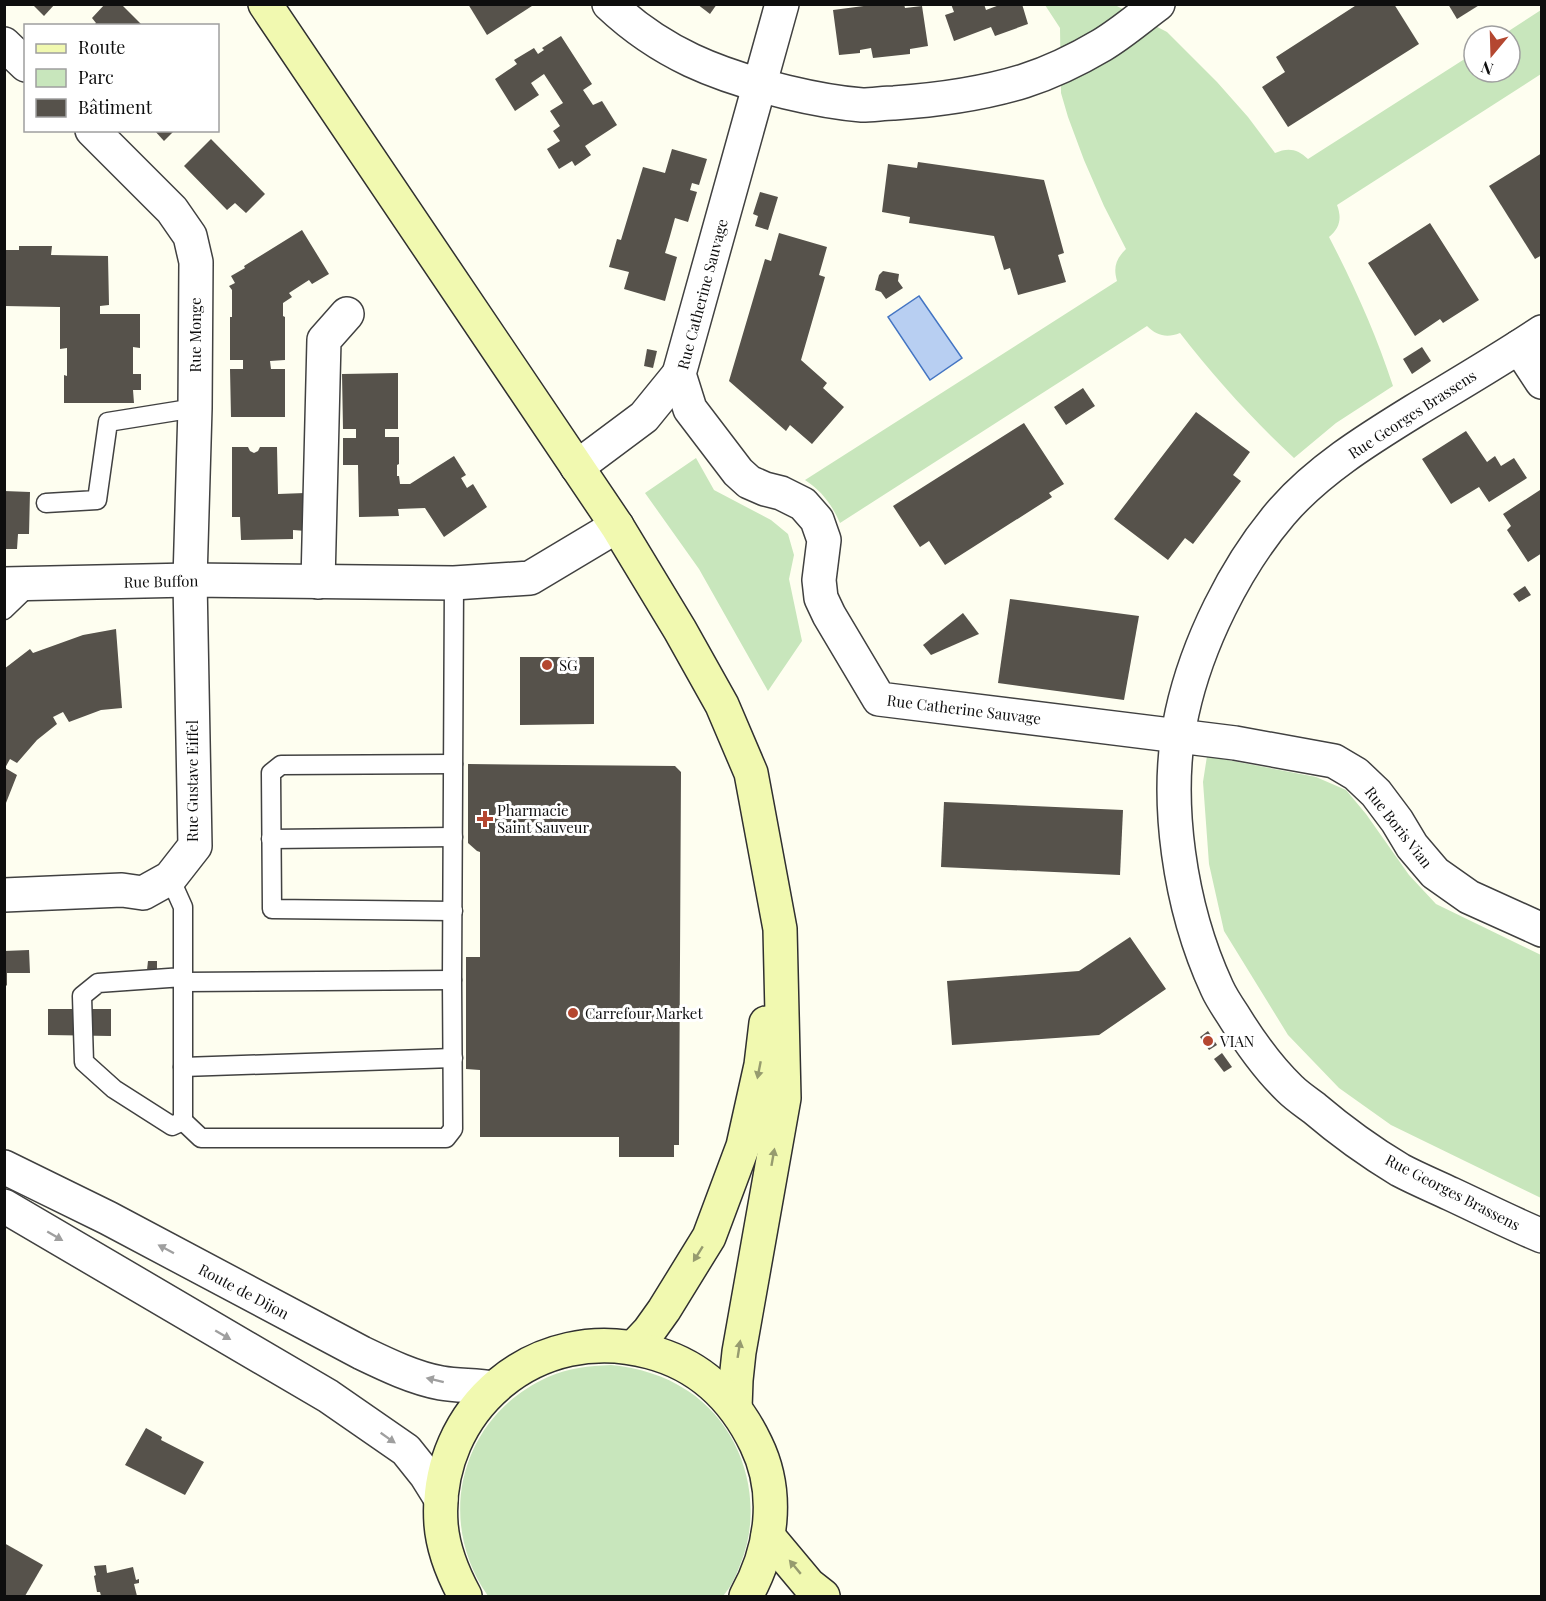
<svg xmlns="http://www.w3.org/2000/svg" width="1546" height="1601" font-family="'Playfair Display',serif">
	<style>
		.green { fill: #c8e6bc }
		.water { fill: #b8cff2; stroke: #4475c3; stroke-width: 1.5 }
		.building { fill: #56524b }
		.lines { fill: none; stroke-linecap: round; stroke-linejoin: round }
		.service-casing { stroke: #414141; stroke-width: 21 }
		.minor-casing { stroke: #414141; stroke-width: 36 }
		.tertiary-casing { stroke: #414141; stroke-width: 36 }
		.secondary-casing { stroke: #303030; stroke-width: 36 }
		.service { stroke: #fff; stroke-width: 18 }
		.minor { stroke: #fff; stroke-width: 33 }
		.tertiary { stroke: #fff; stroke-width: 33 }
		.secondary { stroke: #f1f9b0; stroke-width: 33 }
		.oneway { fill: #969b6f }
		.oneway2 { fill: #9f9f9f }
		.poi-dot { fill: #b44730; stroke: #fff; stroke-width: 2 }
		.labels { text-anchor: middle; dominant-baseline: central; stroke-width: 6; stroke-linejoin: round; paint-order: stroke }
		.street-label { font-size: 15px; fill: #0e0e0e; stroke: #fff }
		.poi-label { font-size: 15px; fill: #0e0e0e; stroke: #fff; text-anchor: start }
	</style>
	<rect width="100%" height="100%" fill="#fefef0"/>
	<!-- green -->
	<g class="green">
		<path d="M1045 5H1115L1167 32 1217 82 1248 117 1275 153C1288 147 1298 149 1308 159L1474 53V72H1510V36H1501L1541 10V74L1337 205C1342 218 1340 228 1329 237 1354 285 1376 334 1393 386L1336 423 1294 458C1252 419 1215 378 1180 333 1167 338 1157 336 1147 326L840 523C832 505 822 491 805 480L1117 281C1113 267 1116 259 1126 249L1104 206 1084 160 1068 117 1061 93 1060 28Z"/>
		<polygon points="696,458 714,490 771,520 788,534 794,555 789,579 802,641 768,691 699,569 645,493"/>
		<polygon points="1207,756 1316,777 1346,790 1366,814 1409,875 1436,904 1541,955 1541,1198 1391,1125 1339,1088 1288,1035 1224,931 1209,864 1203,782"/>
		<path d="M611 1365C639 1368 664 1375 688 1391 743 1427 766 1503 740 1565 736 1576 731 1587 723 1596H488C434 1519 461 1416 548 1377 568 1368 589 1366 611 1365Z"/>
	</g>
	<!-- water -->
	<polygon class="water" points="919,296 962,358 930,380 888,317"/>
	<!-- building -->
	<g class="building">
		<polygon points="32,4 55,4 44,16"/>
		<polygon points="105,4 121,4 141,24 140,26 93,26 96,23 92,18"/>
		<polygon points="468,4 535,4 487,35"/>
		<polygon points="697,4 717,4 710,14"/>
		<polygon points="879,4 904,4 905,8 922,6 928,46 910,49 910,54 873,58 871,48 860,50 860,53 839,55 833,10"/>
		<polygon points="951,4 984,4 986,10 1002,4 1022,4 1028,24 995,36 991,27 954,41 945,15 954,12"/>
		<polygon points="1358,4 1394,4 1419,44 1288,127 1262,87 1285,72 1276,57"/>
		<polygon points="1448,4 1481,4 1457,19"/>
		<polygon points="561,36 592,84 583,90 593,105 602,101 617,125 585,146 591,155 575,166 572,161 559,169 547,149 560,141 553,131 560,126 550,111 563,103 544,74 531,83 539,95 515,111 495,79 517,64 514,60 534,48 538,54 544,50 542,48"/>
		<polygon points="154,130 175,130 164,141"/>
		<polygon points="211,139 265,194 246,213 235,203 227,210 184,166"/>
		<polygon points="672,149 707,159 699,185 692,183 690,190 697,192 688,222 675,218 670,236 665,253 677,257 665,301 624,289 629,272 609,267 617,239 621,240 643,167 665,173"/>
		<polygon points="1542,153 1542,255 1535,259 1489,186"/>
		<polygon points="918,162 1044,180 1064,253 1058,255 1066,282 1018,295 1010,268 1004,270 994,236 909,223 910,217 882,212 888,164 917,168"/>
		<polygon points="760,192 778,197 768,230 755,226 758,216 753,214"/>
		<polygon points="1430,223 1479,300 1443,323 1440,319 1415,336 1368,263"/>
		<polygon points="302,230 329,274 312,284 309,280 289,293 292,297 283,303 283,316 285,317 285,360 270,361 271,369 285,369 285,417 231,417 230,369 243,369 243,360 230,360 230,317 232,317 232,290 229,286 235,283 231,276 245,268 244,266"/>
		<polygon points="779,233 827,247 819,275 825,277 801,360 827,383 823,388 844,407 812,444 790,425 786,431 729,381 765,259 771,261"/>
		<polygon points="19,246 52,246 51,255 108,256 109,305 100,306 100,314 140,314 140,348 133,347 133,374 141,374 141,390 133,390 134,403 64,403 64,375 67,376 67,348 60,349 60,307 4,306 4,250 19,250"/>
		<polygon points="883,271 899,274 898,281 903,288 886,299 881,292 875,290 879,275"/>
		<polygon points="1422,347 1431,361 1412,374 1403,359"/>
		<polygon points="647,349 657,351 653,368 644,366"/>
		<polygon points="398,373 398,429 385,429 385,437 399,437 399,464 397,465 397,476 399,476 400,484 410,484 454,456 466,475 461,478 467,488 473,484 487,507 444,537 425,508 398,509 399,516 359,517 358,465 343,465 343,438 356,438 356,429 343,429 342,374"/>
		<polygon points="1083,388 1095,406 1066,425 1054,407"/>
		<polygon points="1196,412 1250,452 1233,475 1241,481 1193,544 1185,538 1168,560 1114,519"/>
		<polygon points="1024,423 1064,484 1049,493 1052,497 945,565 929,541 920,547 893,506"/>
		<polygon points="1466,431 1487,462 1495,456 1501,466 1514,458 1527,478 1489,502 1479,487 1451,504 1422,459"/>
		<polygon points="232,447 248,447 250,451 254,453 258,451 260,447 277,447 278,494 305,493 306,531 293,530 293,539 241,540 240,517 232,517"/>
		<polygon points="1540,490 1542,553 1528,562 1507,530 1511,526 1503,514"/>
		<polygon points="4,491 30,492 29,534 18,534 17,549 4,549"/>
		<polygon points="1525,586 1531,595 1519,602 1513,594"/>
		<polygon points="1010,599 1139,616 1124,700 998,683"/>
		<polygon points="963,613 979,634 931,655 923,645"/>
		<polygon points="116,629 122,708 101,710 69,722 63,712 53,717 57,724 37,740 17,763 10,759 5,768 17,775 4,808 4,669 30,649 33,653 83,635"/>
		<polygon points="520,657 594,657 594,724 520,725"/>
		<polygon points="468,764 675,766 681,772 679,1145 674,1145 674,1157 619,1157 619,1137 480,1137 480,1070 466,1069 466,957 480,957 480,852 477,851 468,843"/>
		<polygon points="944,802 1123,810 1120,875 941,867"/>
		<polygon points="1130,937 1166,989 1099,1035 952,1045 947,981 1079,971"/>
		<polygon points="29,950 30,973 7,973 7,985 4,988 4,951"/>
		<polygon points="148,961 157,961 157,970 147,970"/>
		<polygon points="48,1009 111,1009 111,1036 48,1035"/>
		<polygon points="1208,1031 1217,1045 1209,1050 1200,1037"/>
		<polygon points="1222,1053 1232,1067 1224,1072 1214,1059"/>
		<polygon points="146,1428 162,1437 161,1440 204,1462 185,1495 125,1465"/>
		<polygon points="4,1543 43,1565 25,1596 4,1596"/>
		<polygon points="106,1565 107,1573 133,1567 136,1580 139,1579 139,1583 134,1584 137,1596 101,1596 100,1592 97,1592 94,1576 96,1575 94,1566"/>
	</g>
	<g class="lines">
		<defs>
			<g id="service">
				<polyline points="46,503 97,500 108,422 195,408"/>
				<polyline points="4,610 31,584"/>
				<polyline points="271,839 453,837"/>
				<polyline points="170,878 183,907 183,1121 172,1126 114,1089 84,1062 82,996 98,983 183,977"/>
				<polyline points="453,911 272,909 271,773 281,765 453,764"/>
				<polyline points="183,982 452,980"/>
				<polyline points="183,1067 453,1058"/>
				<polyline points="183,1121 201,1138 446,1138 453,1129 452,980 454,583"/>
			</g>
			<g id="minor">
				<path d="M609 4C662 54 717 75 786 92 811 98 837 103 862 105 873 105 884 103 894 103 937 100 982 94 1024 81 1049 73 1080 58 1102 45 1122 33 1139 18 1158 4"/>
				<polyline points="782,4 679,374 690,409 738,472 749,482 765,489 781,493 803,504 817,520 824,540 819,580 821,598 829,615 879,699 1235,743 1334,761 1356,774 1376,793 1397,821 1412,846 1435,873 1469,897 1542,930"/>
				<polyline points="4,44 26,65"/>
				<path d="M1542 332C1500 360 1457 385 1414 411 1367 440 1317 471 1281 513 1235 567 1197 644 1182 713 1163 799 1180 908 1217 988 1221 997 1227 1006 1233 1015 1249 1041 1267 1067 1290 1089 1297 1096 1306 1102 1314 1108 1341 1131 1370 1152 1400 1170 1417 1179 1434 1186 1451 1194 1481 1208 1511 1223 1542 1236"/>
				<polyline points="1519,347 1542,382"/>
				<polyline points="577,467 644,417 679,374"/>
				<polyline points="318,582 324,340 347,314"/>
				<polyline points="4,584 190,580 454,583 530,578 617,526"/>
				<polyline points="4,895 122,890 143,893 170,878 195,846 190,580 195,408 196,262 190,236 172,210 92,130"/>
			</g>
			<g id="tertiary">
				<path d="M4 1167 108 1218 362 1353C387 1365 414 1378 441 1383 458 1386 476 1385 493 1388"/>
				<polyline points="4,1206 328,1396 406,1450 426,1475 441,1499"/>
			</g>
			<g id="secondary">
				<polyline points="265,4 617,526 680,630 722,705 751,773 780,929 784,1098 739,1352 736,1380 735,1408"/>
				<polyline points="634,1347 649,1331 664,1310 709,1237 743,1146 761,1065 766,1023"/>
				<polyline points="768,1536 809,1585 823,1596"/>
				<path d="M465 1596C453 1574 443 1550 441 1524 433 1408 538 1321 650 1352 700 1365 734 1398 756 1444 780 1493 772 1550 746 1596"/>
			</g>
		</defs>
		<!-- service casing -->
		<use href="#service" class="service-casing"/>
		<!-- minor casing -->
		<use href="#minor" class="minor-casing"/>
		<!-- tertiary casing -->
		<use href="#tertiary" class="tertiary-casing"/>
		<!-- secondary casing -->
		<use href="#secondary" class="secondary-casing"/>
		<!-- service -->
		<use href="#service" class="service"/>
		<!-- minor -->
		<use href="#minor" class="minor"/>
		<!-- tertiary -->
		<use href="#tertiary" class="tertiary"/>
		<!-- secondary -->
		<use href="#secondary" class="secondary"/>
	</g>
	<!-- one-way arrows -->
	<defs><path id="oneway-solid" d="M-6-.8H1V-3.2L6.5 0L1 3.2V.8H-6Z" transform="scale(1.5)"/></defs>
	<g class="oneway">
		<use href="#oneway-solid" transform="translate(759 1070) rotate(101)"/>
		<use href="#oneway-solid" transform="translate(773 1157) rotate(-80)"/>
		<use href="#oneway-solid" transform="translate(698 1254) rotate(122)"/>
		<use href="#oneway-solid" transform="translate(739 1349) rotate(-81)"/>
		<use href="#oneway-solid" transform="translate(795 1567) rotate(-130)"/>
	</g>
	<g class="oneway2">
		<use href="#oneway-solid" transform="translate(55 1236) rotate(30)"/>
		<use href="#oneway-solid" transform="translate(166 1249) rotate(-152)"/>
		<use href="#oneway-solid" transform="translate(223 1335) rotate(30)"/>
		<use href="#oneway-solid" transform="translate(435 1380) rotate(-166)"/>
		<use href="#oneway-solid" transform="translate(388 1438) rotate(35)"/>
	</g>
	<!-- markers -->
	<g class="poi-dot">
		<circle cx="547" cy="665" r="6"/>
		<path d="M482 810h6v6h6v6h-6v6h-6v-6h-6v-6h6z"/>
		<circle cx="573" cy="1013" r="6"/>
		<circle cx="1208" cy="1041" r="6"/>
	</g>
	<g class="labels">
		<!-- street labels -->
		<g class="street-label">
			<text transform="translate(702 294) rotate(-75)">Rue Catherine Sauvage</text>
			<text transform="translate(195 335) rotate(-90)">Rue Monge</text>
			<text transform="translate(1412 414) rotate(-33)">Rue Georges Brassens</text>
			<text transform="translate(161 581) rotate(-1)">Rue Buffon</text>
			<text transform="translate(964 709) rotate(7)">Rue Catherine Sauvage</text>
			<text transform="translate(192 781) rotate(-90)">Rue Gustave Eiffel</text>
			<text transform="translate(1399 827) rotate(52)">Rue Boris Vian</text>
			<text transform="translate(1453 1192) rotate(27)">Rue Georges Brassens</text>
			<text transform="translate(244 1291) rotate(28)">Route de Dijon</text>
		</g>
		<!-- poi labels -->
		<g class="poi-label">
			<text x="559" y="665">SG</text>
			<text x="497" y="810">Pharmacie<tspan x="497" dy="17">Saint Sauveur</tspan></text>
			<text x="585" y="1013">Carrefour Market</text>
			<text x="1220" y="1041">VIAN</text>
		</g>
	</g>
	<!-- border -->
	<rect width="1546" height="1601" fill="none" stroke="#0e0e0e" stroke-width="12"/>
	<!-- legend -->
	<rect x="24" y="24" width="195" height="108" fill="#ffffff" stroke="#9f9f9f" stroke-width="1.5"/>
	<rect x="36" y="44" width="30" height="9" fill="#f1f9b0" stroke="#9f9f9f" stroke-width="1.5"/>
	<text x="78" y="54" font-size="18" fill="#0e0e0e">Route</text>
	<rect x="36" y="69" width="30" height="18" fill="#c8e6bc" stroke="#9f9f9f" stroke-width="1.5"/>
	<text x="78" y="84" font-size="18" fill="#0e0e0e">Parc</text>
	<rect x="36" y="99" width="30" height="18" fill="#56524b" stroke="#9f9f9f" stroke-width="1.5"/>
	<text x="78" y="114" font-size="18" fill="#0e0e0e">Bâtiment</text>
	<!-- north arrow -->
	<g transform="translate(1492 54) rotate(199)"><circle r="28" fill="#ffffff" stroke="#9f9f9f" stroke-width="1.5"/>
	<path d="M0-4.5L10 22L0 15L-10 22Z" fill="#b44730"/>
	<text y="-9" font-size="16" font-weight="bold" text-anchor="middle" fill="#0e0e0e">N</text>
	</g>
</svg>
